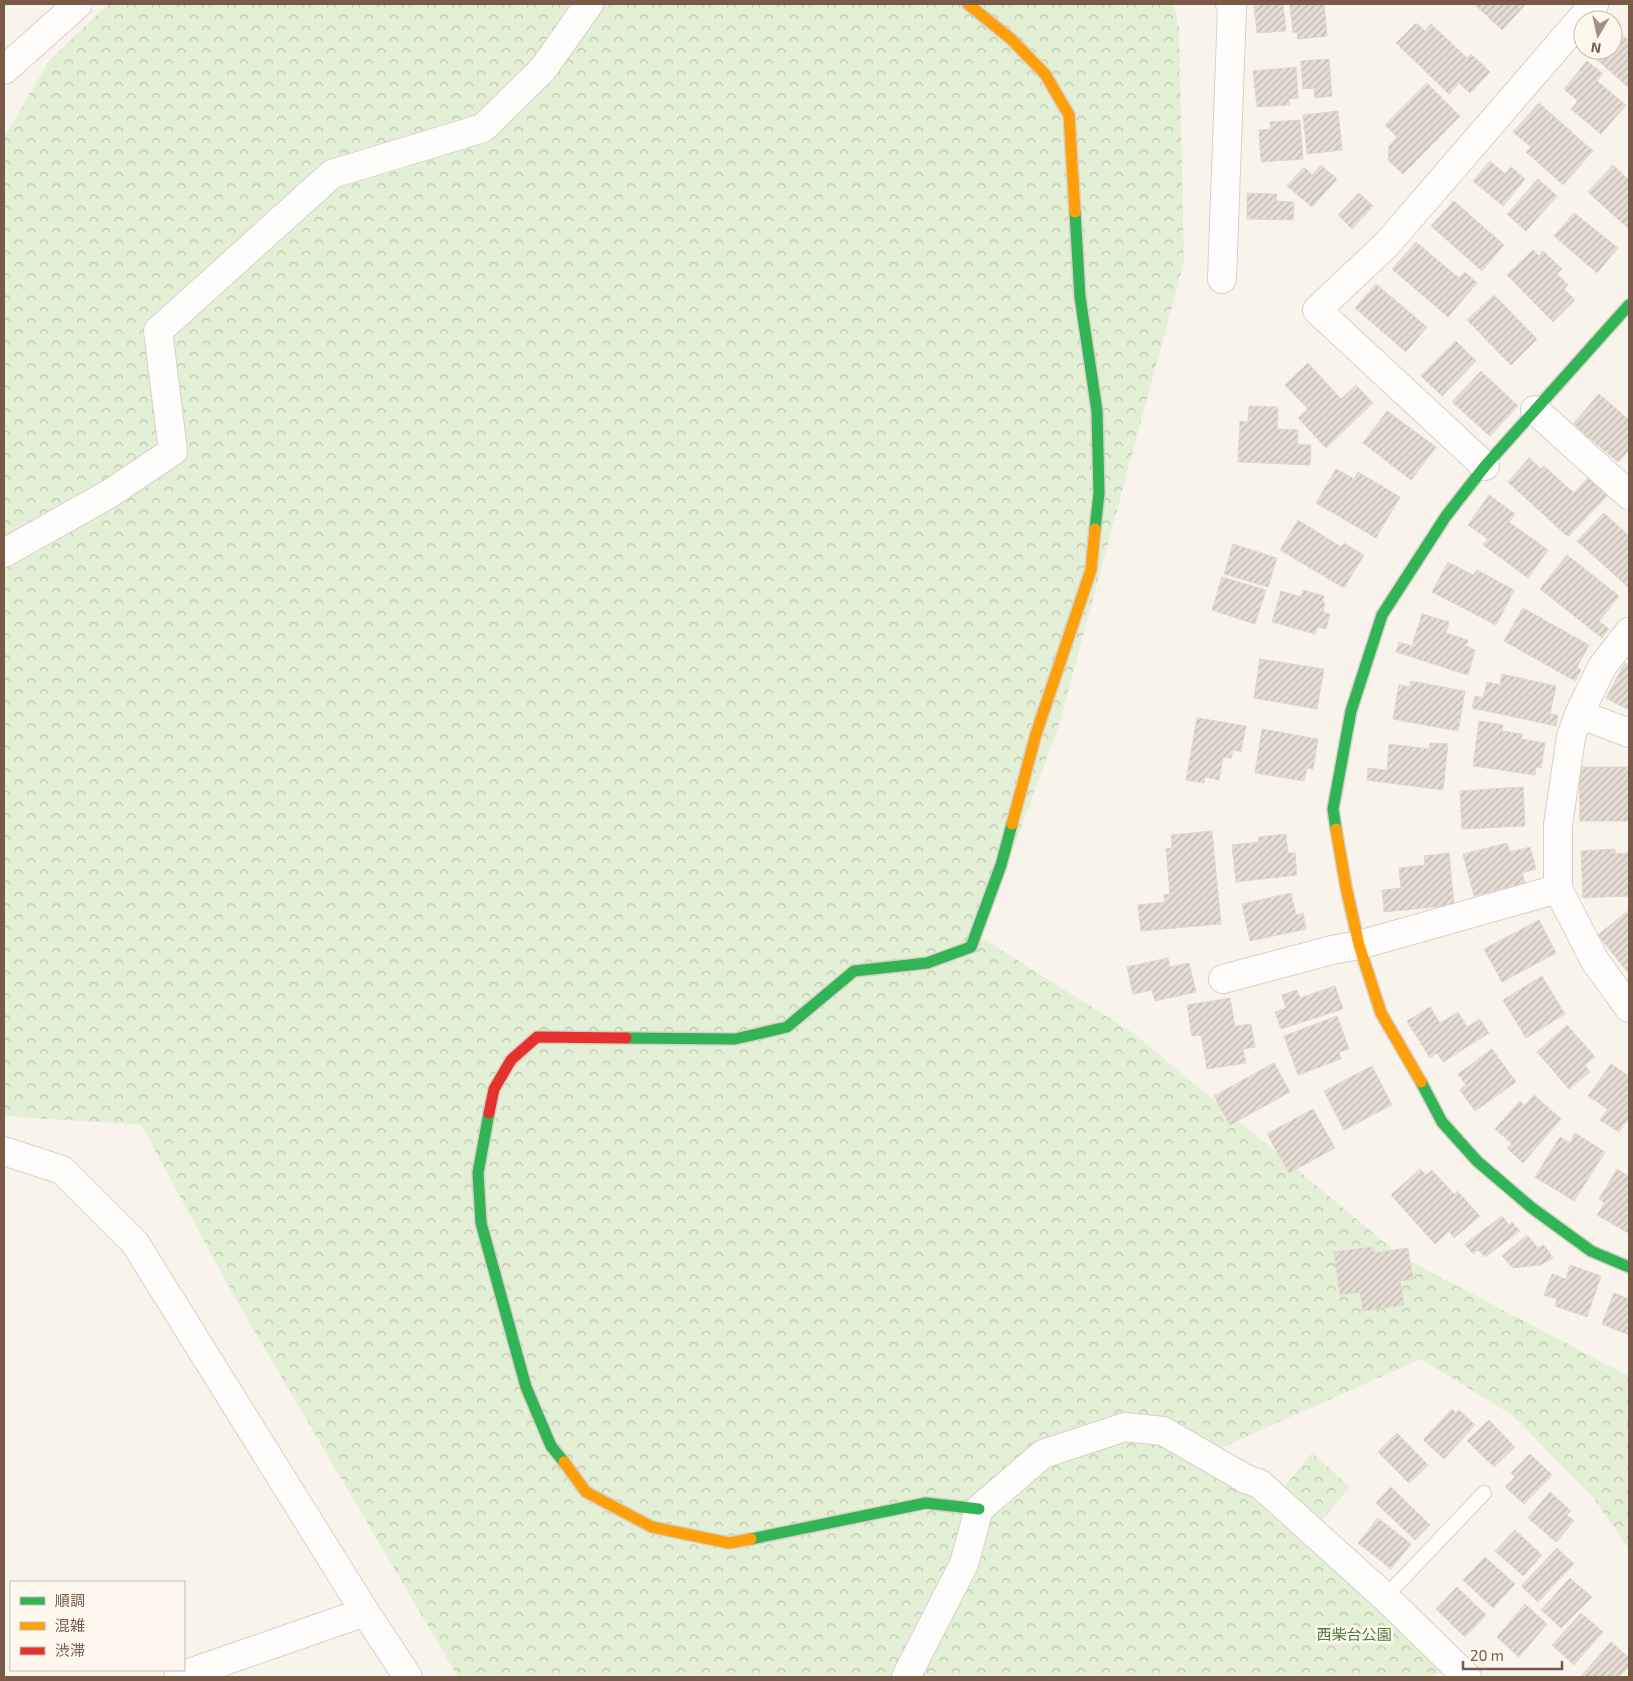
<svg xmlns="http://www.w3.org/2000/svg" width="1633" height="1681" font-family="'Exo 2','Noto Sans JP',sans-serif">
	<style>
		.forest { fill: url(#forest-crowns) }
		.building { fill: url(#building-hatch); stroke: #e2d7cd }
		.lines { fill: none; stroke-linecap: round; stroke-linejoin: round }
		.lane-casing { stroke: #d7d0c8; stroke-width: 16 }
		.street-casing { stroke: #d7d0c8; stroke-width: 30 }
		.fast-casing { stroke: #d8d0c8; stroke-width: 14 }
		.slow-casing { stroke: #d8d0c8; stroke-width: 14 }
		.jam-casing { stroke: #d8d0c8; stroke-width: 14 }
		.lane { stroke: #fefdfc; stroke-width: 14 }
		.street { stroke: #fefdfc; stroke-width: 28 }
		.fast { stroke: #30b455; stroke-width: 11 }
		.slow { stroke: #ff9f0a; stroke-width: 11 }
		.jam { stroke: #e5322d; stroke-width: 11 }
		.labels { text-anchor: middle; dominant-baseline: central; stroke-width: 5; stroke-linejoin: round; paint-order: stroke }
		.park-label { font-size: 15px; fill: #4e7a3d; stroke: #fff8ee }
	</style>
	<defs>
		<pattern id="forest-crowns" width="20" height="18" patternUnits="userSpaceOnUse" patternTransform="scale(1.25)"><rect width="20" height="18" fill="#e4f0d5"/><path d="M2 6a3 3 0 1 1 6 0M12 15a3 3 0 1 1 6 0" fill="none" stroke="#bec5af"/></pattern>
		<pattern id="building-hatch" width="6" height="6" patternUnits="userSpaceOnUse" patternTransform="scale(1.25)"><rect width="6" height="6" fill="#e5dcd3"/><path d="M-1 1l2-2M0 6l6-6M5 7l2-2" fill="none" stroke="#beb5ad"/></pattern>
	</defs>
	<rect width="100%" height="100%" fill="#f8f4ec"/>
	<!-- forest -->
	<polygon class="forest" points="108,4 1174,4 1179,28 1184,262 1059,725 981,937 1133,1033 1402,1257 1629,1376 1629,1550 1593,1497 1512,1415 1421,1359 1214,1451 1279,1520 1274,1499 1312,1453 1350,1487 1312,1532 1450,1670 1427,1677 458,1677 239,1305 141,1125 4,1116 4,137 49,61"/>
	<!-- building -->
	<g class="building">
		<polygon points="1254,4 1283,4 1286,31 1257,33"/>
		<polygon points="1290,4 1324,4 1327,36 1298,39 1297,32 1293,33"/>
		<polygon points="1474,4 1526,4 1502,30"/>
		<polygon points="1416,23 1425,31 1431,24 1467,58 1471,54 1490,72 1470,93 1459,83 1449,94 1396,43"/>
		<polygon points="1613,27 1629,41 1629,88 1594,57 1599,52 1596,50 1613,50"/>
		<polygon points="1329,59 1332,96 1315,98 1314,88 1303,89 1301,61"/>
		<polygon points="1587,61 1603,74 1597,81 1626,105 1601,134 1571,109 1578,101 1564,89"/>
		<polygon points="1296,67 1298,98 1289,99 1290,105 1257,107 1253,71"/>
		<polygon points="1427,83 1460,116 1403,174 1388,160 1389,146 1397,137 1385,125"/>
		<polygon points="1539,103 1593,151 1563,185 1526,152 1531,147 1513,132"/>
		<polygon points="1338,111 1342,150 1307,154 1303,115"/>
		<polygon points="1300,120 1303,159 1261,162 1259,130 1271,129 1270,122"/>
		<polygon points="1490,161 1505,174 1511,167 1525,179 1503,206 1473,181"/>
		<polygon points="1321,165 1337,179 1312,207 1287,186 1304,167 1312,175"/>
		<polygon points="1613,165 1629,180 1629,229 1588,192"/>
		<polygon points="1538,179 1557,196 1526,231 1507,214"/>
		<polygon points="1247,193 1277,194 1276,201 1294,202 1293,220 1247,219"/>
		<polygon points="1359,193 1373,206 1352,229 1338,215"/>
		<polygon points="1454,201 1504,245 1482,271 1431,226"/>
		<polygon points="1574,213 1618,248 1597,273 1554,236"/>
		<polygon points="1416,242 1459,278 1465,272 1477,283 1448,317 1392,269"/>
		<polygon points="1533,250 1539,256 1543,251 1562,269 1557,274 1568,285 1564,289 1575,300 1553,322 1507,275"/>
		<polygon points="1376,284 1427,327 1406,352 1355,308"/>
		<polygon points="1494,295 1537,339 1511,365 1467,320"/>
		<polygon points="1456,341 1476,361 1442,396 1421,376"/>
		<polygon points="1308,363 1341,399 1356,385 1373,403 1326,448 1298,418 1308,409 1285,385"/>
		<polygon points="1481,371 1518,406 1490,436 1452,402"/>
		<polygon points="1599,394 1628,419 1629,418 1629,450 1618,462 1573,424"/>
		<polygon points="1249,406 1278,407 1277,429 1298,430 1297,444 1311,445 1310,465 1238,462 1240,421 1248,422"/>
		<polygon points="1387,411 1436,447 1411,480 1363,443"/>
		<polygon points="1529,458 1541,469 1544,466 1574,493 1588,478 1607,496 1568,537 1508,482"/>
		<polygon points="1336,469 1354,479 1358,472 1400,497 1376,538 1316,503"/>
		<polygon points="1489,495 1515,514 1509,522 1548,550 1528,578 1483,545 1488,539 1468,525"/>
		<polygon points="1604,513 1629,536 1629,588 1577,541"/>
		<polygon points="1298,520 1341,547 1344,543 1364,555 1344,588 1280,550"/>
		<polygon points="1233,544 1277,558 1268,587 1224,574"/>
		<polygon points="1567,555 1619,596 1599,621 1609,629 1602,638 1540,589"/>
		<polygon points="1448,562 1473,575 1477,570 1514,590 1496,625 1432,592"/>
		<polygon points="1222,577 1266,590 1255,624 1212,610"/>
		<polygon points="1303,590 1324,596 1322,602 1325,603 1323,612 1330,614 1326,629 1317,627 1315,634 1272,622 1281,591 1301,597"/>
		<polygon points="1523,608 1589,645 1577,667 1581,670 1575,681 1504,641"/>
		<polygon points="1422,614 1449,622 1446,633 1468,640 1466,646 1475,650 1468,675 1396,652 1399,642 1412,646"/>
		<polygon points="1260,659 1324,669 1317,709 1254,698"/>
		<polygon points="1625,663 1629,666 1629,710 1606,698"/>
		<polygon points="1502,674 1556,686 1550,714 1558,715 1556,726 1472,708 1475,696 1483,698 1487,682 1500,685"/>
		<polygon points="1411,681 1465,691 1458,731 1393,719 1399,685 1410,687"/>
		<polygon points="1197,718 1246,726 1241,752 1233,750 1231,758 1223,757 1219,780 1205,777 1204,783 1186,780"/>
		<polygon points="1479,721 1503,725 1502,731 1522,734 1521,739 1545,743 1541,768 1536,767 1535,775 1473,766"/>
		<polygon points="1262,729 1318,739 1313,769 1307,768 1304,781 1255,773"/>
		<polygon points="1430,743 1448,744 1443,790 1367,780 1368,768 1387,770 1389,744 1429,749"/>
		<polygon points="1579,767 1629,767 1629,821 1580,821"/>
		<polygon points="1523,787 1525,826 1462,829 1460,791"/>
		<polygon points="1212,831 1221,924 1141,931 1138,905 1165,902 1164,895 1170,894 1166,849 1172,848 1171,835"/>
		<polygon points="1286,834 1288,853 1295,853 1297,875 1236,882 1232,845 1259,842 1258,837"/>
		<polygon points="1507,843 1510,852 1530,847 1536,869 1522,873 1525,883 1474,896 1463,854"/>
		<polygon points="1615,849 1615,854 1629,853 1629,896 1583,898 1581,851"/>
		<polygon points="1449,853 1454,905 1384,912 1382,890 1401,888 1399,868 1425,865 1424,856"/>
		<polygon points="1291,893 1296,915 1303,913 1306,929 1250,941 1242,904"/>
		<polygon points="1629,910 1629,974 1598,935"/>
		<polygon points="1539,920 1556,953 1502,982 1484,949"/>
		<polygon points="1168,958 1170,967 1189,963 1196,992 1155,1001 1152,990 1133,994 1127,967"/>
		<polygon points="1542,976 1565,1014 1526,1038 1503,1000"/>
		<polygon points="1335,986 1343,1009 1281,1029 1275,1012 1286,1008 1282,995 1297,990 1300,998"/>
		<polygon points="1230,998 1235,1026 1251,1024 1255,1047 1243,1049 1246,1063 1207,1069 1201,1035 1192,1036 1187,1005"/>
		<polygon points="1430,1007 1440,1023 1458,1012 1467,1027 1480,1019 1489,1033 1443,1062 1437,1053 1430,1058 1407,1021"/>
		<polygon points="1337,1016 1349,1049 1339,1052 1341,1059 1298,1075 1284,1036"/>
		<polygon points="1567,1025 1595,1057 1585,1065 1590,1072 1569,1089 1537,1052"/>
		<polygon points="1492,1049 1516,1082 1475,1111 1460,1090 1466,1085 1458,1074"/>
		<polygon points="1274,1063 1290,1092 1230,1125 1214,1096"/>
		<polygon points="1611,1064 1629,1076 1629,1117 1619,1132 1600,1120 1608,1109 1588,1096"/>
		<polygon points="1372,1066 1392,1105 1344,1130 1324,1091"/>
		<polygon points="1534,1095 1561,1119 1523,1163 1507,1148 1512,1144 1495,1129 1520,1101 1524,1106"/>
		<polygon points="1313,1109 1335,1148 1289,1173 1267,1134"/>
		<polygon points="1575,1133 1605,1152 1574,1201 1535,1177 1560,1137 1570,1143"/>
		<polygon points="1420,1169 1426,1175 1432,1170 1454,1194 1457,1191 1480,1216 1454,1238 1449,1231 1435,1244 1391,1195"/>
		<polygon points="1617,1169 1629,1177 1629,1231 1628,1233 1597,1215 1605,1203 1599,1199"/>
		<polygon points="1502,1216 1509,1225 1512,1222 1520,1231 1485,1257 1478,1250 1473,1254 1465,1244"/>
		<polygon points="1527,1235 1538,1248 1544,1245 1553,1258 1540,1265 1513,1268 1502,1256"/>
		<polygon points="1373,1247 1374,1253 1408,1248 1413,1279 1400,1281 1404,1305 1363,1311 1360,1292 1340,1295 1334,1252"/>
		<polygon points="1570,1265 1601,1276 1587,1317 1555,1306 1557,1299 1544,1295 1552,1274 1566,1279"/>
		<polygon points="1614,1293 1629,1299 1629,1335 1602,1324"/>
		<polygon points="1452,1409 1456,1413 1459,1410 1475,1425 1444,1459 1423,1440"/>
		<polygon points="1489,1420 1515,1447 1494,1467 1467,1441"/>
		<polygon points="1397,1433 1428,1465 1409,1483 1378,1452"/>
		<polygon points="1530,1454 1552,1475 1524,1504 1505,1487 1515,1477 1511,1473"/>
		<polygon points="1391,1487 1430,1525 1415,1540 1376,1503"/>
		<polygon points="1550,1492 1571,1511 1567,1515 1574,1521 1556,1542 1528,1518"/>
		<polygon points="1378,1518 1411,1544 1391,1569 1358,1543"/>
		<polygon points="1515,1530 1542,1555 1523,1576 1495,1551"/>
		<polygon points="1557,1548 1574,1564 1538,1602 1521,1586"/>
		<polygon points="1485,1557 1515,1584 1493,1608 1463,1580"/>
		<polygon points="1570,1578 1592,1597 1561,1628 1541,1610"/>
		<polygon points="1457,1587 1486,1615 1465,1637 1436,1609"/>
		<polygon points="1525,1604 1547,1624 1519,1657 1497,1637"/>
		<polygon points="1581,1613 1603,1632 1574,1665 1552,1645"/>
		<polygon points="1611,1642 1629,1658 1629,1666 1619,1677 1585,1677 1582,1675"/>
	</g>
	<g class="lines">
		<defs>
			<polyline id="lane" points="1385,1597 1484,1493"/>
			<g id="street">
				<polyline points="4,70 78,4"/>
				<polyline points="1222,279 1232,7 1230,4"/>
				<polyline points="1535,410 1629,495"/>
				<polyline points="1485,466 1317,310 1387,244 1594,4"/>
				<polyline points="4,553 109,494 173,451 158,331 332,174 483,128 543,69 589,4"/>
				<polyline points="1629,632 1602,667 1579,714 1571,737 1558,825 1558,889 1595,961 1629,1008"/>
				<polyline points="1579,714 1629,733"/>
				<polyline points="1223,979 1332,950 1359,945 1558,889"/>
				<polyline points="4,1151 62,1170 135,1243 365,1612 408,1677"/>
				<polyline points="178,1677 365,1612"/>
				<polyline points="906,1677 964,1564 979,1509 1043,1454 1125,1427 1163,1431 1246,1479 1260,1484 1385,1597 1467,1677"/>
			</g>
			<g id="fast">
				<polyline points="1075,212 1080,297 1097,411 1099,493 1095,529"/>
				<polyline points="1336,829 1333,809 1351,711 1382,615 1446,516 1485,466 1629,305"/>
				<polyline points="626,1038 735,1039 787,1027 854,971 927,963 971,947 1001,865 1012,824"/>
				<polyline points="1421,1082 1442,1122 1477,1161 1532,1208 1591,1251 1629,1267"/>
				<polyline points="489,1113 478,1173 481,1223 526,1387 551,1446 564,1462"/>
				<polyline points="751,1539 926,1503 979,1509"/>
			</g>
			<g id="slow">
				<polyline points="968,4 1011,39 1045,74 1069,115 1075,212"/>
				<polyline points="1012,824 1036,734 1091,570 1095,529"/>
				<polyline points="1336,829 1346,887 1359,945 1381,1013 1421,1082"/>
				<polyline points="564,1462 586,1492 652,1527 729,1543 751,1539"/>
			</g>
			<polyline id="jam" points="489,1113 494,1089 511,1060 537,1037 626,1038"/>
		</defs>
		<!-- lane casing -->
		<use href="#lane" class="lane-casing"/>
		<!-- street casing -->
		<use href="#street" class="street-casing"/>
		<!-- fast casing -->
		<use href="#fast" class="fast-casing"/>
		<!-- slow casing -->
		<use href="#slow" class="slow-casing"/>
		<!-- jam casing -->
		<use href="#jam" class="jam-casing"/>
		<!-- lane -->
		<use href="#lane" class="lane"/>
		<!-- street -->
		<use href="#street" class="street"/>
		<!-- fast -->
		<use href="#fast" class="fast"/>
		<!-- slow -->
		<use href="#slow" class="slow"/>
		<!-- jam -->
		<use href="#jam" class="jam"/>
	</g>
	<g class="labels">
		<!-- park labels -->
		<g class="park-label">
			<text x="1354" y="1634">西柴台公園</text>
		</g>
	</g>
	<!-- border -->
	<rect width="1633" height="1681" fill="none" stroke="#795a49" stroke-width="10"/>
	<!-- legend -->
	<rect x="10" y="1581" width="175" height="90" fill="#fff8ee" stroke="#c9b9ac"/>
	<rect x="20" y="1597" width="25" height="8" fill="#30b455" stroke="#c9b9ac"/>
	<text x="55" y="1606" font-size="15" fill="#795a49">順調</text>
	<rect x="20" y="1622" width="25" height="8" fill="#ff9f0a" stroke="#c9b9ac"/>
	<text x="55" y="1631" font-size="15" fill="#795a49">混雑</text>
	<rect x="20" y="1647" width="25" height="8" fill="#e5322d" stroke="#c9b9ac"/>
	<text x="55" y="1656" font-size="15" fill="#795a49">渋滞</text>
	<!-- north arrow -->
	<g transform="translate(1598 35) rotate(189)"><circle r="24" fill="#fff8ee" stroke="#c9b9ac"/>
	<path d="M0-4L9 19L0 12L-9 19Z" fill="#a59082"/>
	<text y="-8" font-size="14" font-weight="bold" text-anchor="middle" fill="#795a49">N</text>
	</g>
	<!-- scale -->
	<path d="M1463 1661v8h99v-8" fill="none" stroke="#795a49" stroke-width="2.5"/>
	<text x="1470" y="1661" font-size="15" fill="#795a49" stroke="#fff8ee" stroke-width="4" paint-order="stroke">20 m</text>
</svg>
